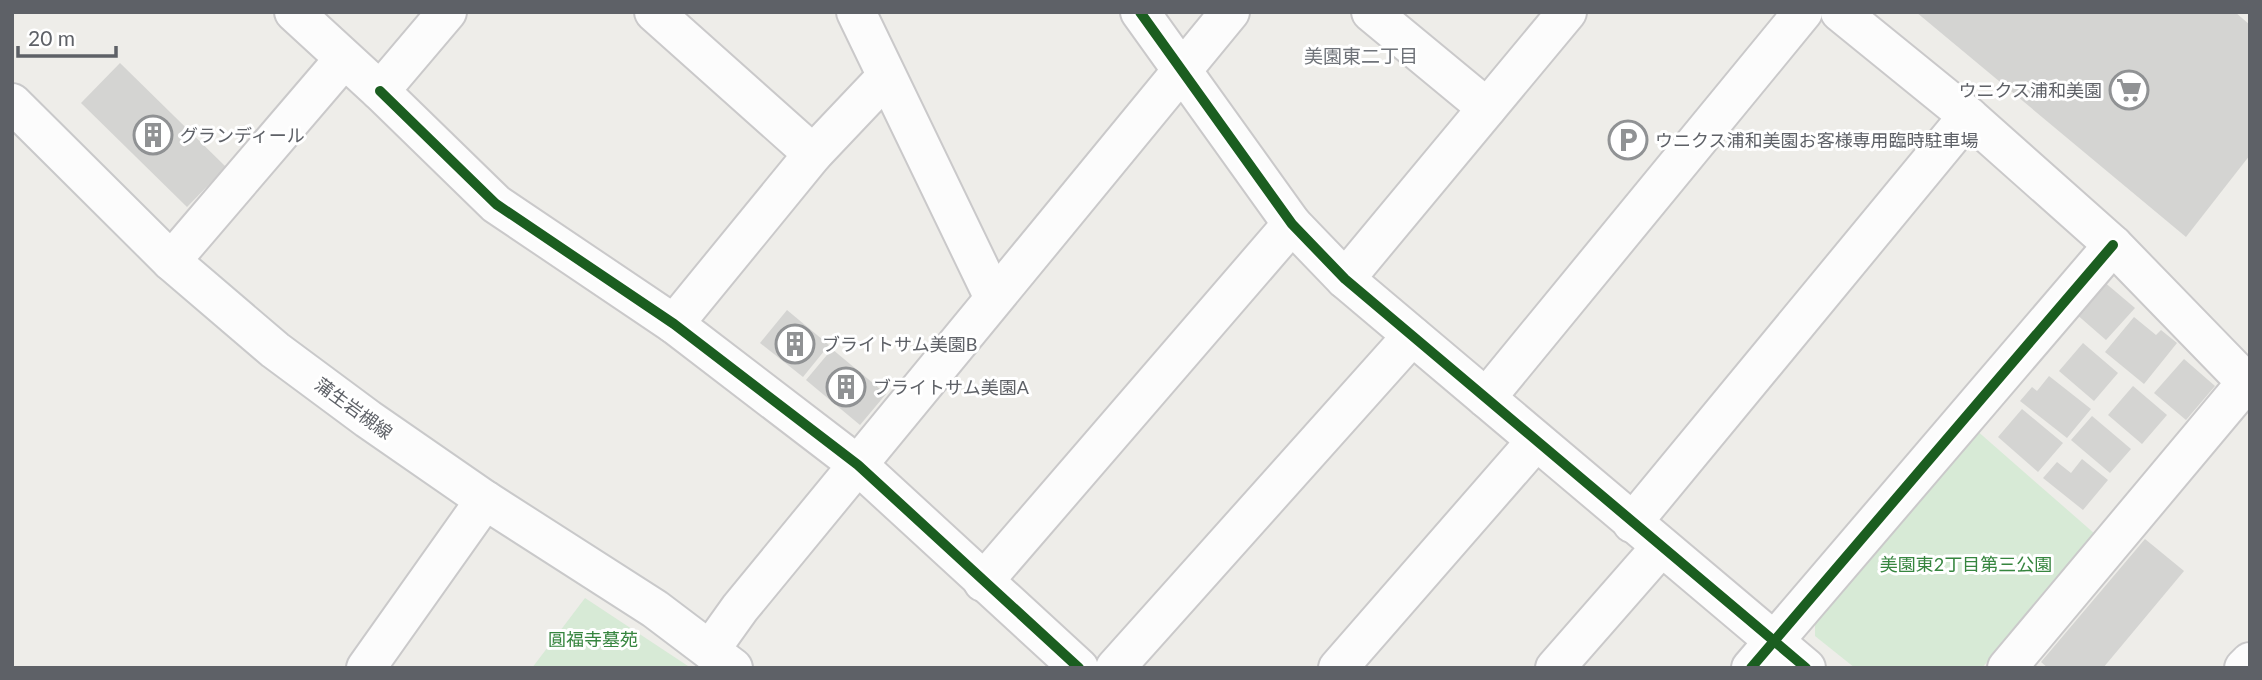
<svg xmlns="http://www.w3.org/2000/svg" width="2262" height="680" font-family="Lato,'Noto Sans JP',sans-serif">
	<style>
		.green { fill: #d7ead6 }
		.building { fill: #d4d4d2 }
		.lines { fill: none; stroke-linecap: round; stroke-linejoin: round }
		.minor-casing { stroke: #cac9ca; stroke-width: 42 }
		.secondary-casing { stroke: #c9c9ca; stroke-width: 42 }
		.minor { stroke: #fcfcfc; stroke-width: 38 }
		.secondary { stroke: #fcfcfc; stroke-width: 38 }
		.cycleway-casing { stroke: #fff; stroke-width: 15 }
		.cycleway { stroke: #1b5e20; stroke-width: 10 }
		.labels { text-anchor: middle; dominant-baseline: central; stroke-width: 6; stroke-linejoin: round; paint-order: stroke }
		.poi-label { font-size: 18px; fill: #5e6167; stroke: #fff; text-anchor: start }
		.street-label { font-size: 18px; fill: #5e6167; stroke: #fff }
		.park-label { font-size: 18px; fill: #36853f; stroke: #fff }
		.neighbourhood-label { font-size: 19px; fill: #6f7379; stroke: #fff }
	</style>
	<rect width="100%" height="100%" fill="#eeede9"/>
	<!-- green -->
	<g class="green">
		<polygon points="1975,429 2095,534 1982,668 1855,668 1815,636 1815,620"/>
		<polygon points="585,598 691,668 532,668"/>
	</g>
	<!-- building -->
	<g class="building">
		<polygon points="1916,12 2235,12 2250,25 2250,155 2186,237"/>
		<polygon points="120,63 226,167 187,207 81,103"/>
		<polygon points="2103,281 2135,308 2106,340 2075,313"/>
		<polygon points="787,310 829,345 803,377 760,343"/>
		<polygon points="2134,317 2156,335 2161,330 2177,343 2144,384 2105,352"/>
		<polygon points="2083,343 2118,373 2094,401 2059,371"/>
		<polygon points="832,349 886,394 860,425 806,380"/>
		<polygon points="2184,359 2215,386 2186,420 2154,393"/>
		<polygon points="2049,376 2091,409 2067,438 2020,401 2032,387 2037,391"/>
		<polygon points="2133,386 2167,415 2142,444 2108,415"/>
		<polygon points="2022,409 2063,443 2038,472 1998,437"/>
		<polygon points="2092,416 2131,449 2110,473 2071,440"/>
		<polygon points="2082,459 2108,480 2083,510 2043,478 2057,462 2071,473"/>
		<polygon points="2145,539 2184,571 2103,668 2048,668 2041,662"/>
	</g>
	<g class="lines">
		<defs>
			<g id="minor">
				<polyline points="294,12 380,91 447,12"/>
				<polyline points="654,12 813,154 886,77"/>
				<polyline points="856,12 994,298"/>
				<polyline points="1140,12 1292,224 1345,279 1806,668"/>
				<polyline points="1371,12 1487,108"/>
				<polyline points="1840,12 1968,116 2113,245 2250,386"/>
				<polyline points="380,91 496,204 674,324 858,465 1079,668"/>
				<polyline points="171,261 344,59"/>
				<polyline points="1345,279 1567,12"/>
				<polyline points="674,324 813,154"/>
				<polyline points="1486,398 1803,12"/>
				<polyline points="1632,523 1968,116"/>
				<polyline points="983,582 1292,224"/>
				<polyline points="710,650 740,608 1230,12"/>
				<polyline points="366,668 485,500"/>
				<polyline points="1115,668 1412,336"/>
				<polyline points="1338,668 1536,441"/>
				<polyline points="1555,668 1661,547"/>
				<polyline points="1751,668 2113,245"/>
				<polyline points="2007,668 2250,378"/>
				<polyline points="2244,668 2250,662"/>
			</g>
			<polyline id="secondary" points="12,103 171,261 275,350 368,419 485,500 655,609 733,668"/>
		</defs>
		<!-- minor casing -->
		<use href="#minor" class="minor-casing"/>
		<!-- secondary casing -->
		<use href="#secondary" class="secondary-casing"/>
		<!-- minor -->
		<use href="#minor" class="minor"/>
		<!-- secondary -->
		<use href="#secondary" class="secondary"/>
		<defs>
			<g id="cycleway">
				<polyline points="1140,12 1292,224 1345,279 1806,668"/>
				<polyline points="380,91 496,204 674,324 858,465 1079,668"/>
				<polyline points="1751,668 2113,245"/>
			</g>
		</defs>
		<!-- cycleway casing -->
		<use href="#cycleway" class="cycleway-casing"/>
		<!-- cycleway -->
		<use href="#cycleway" class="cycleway"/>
	</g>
	<!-- icons -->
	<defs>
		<symbol id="supermarket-ring" viewBox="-11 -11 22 22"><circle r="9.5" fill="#fff" stroke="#909294" stroke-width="1.5"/><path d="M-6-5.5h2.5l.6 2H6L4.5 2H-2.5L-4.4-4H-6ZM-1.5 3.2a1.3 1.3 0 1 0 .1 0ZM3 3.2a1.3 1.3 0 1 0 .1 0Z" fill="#909294"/></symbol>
		<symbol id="building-ring" viewBox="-11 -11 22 22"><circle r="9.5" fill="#fff" stroke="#909294" stroke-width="1.5"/><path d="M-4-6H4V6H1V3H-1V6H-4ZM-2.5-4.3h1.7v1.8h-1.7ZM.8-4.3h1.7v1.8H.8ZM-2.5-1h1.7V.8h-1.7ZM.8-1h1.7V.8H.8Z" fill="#909294"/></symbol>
		<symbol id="parking-ring" viewBox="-11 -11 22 22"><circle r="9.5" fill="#fff" stroke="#909294" stroke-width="1.5"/><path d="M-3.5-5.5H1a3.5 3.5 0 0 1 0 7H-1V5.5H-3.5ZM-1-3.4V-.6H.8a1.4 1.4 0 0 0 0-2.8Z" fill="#909294"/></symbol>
	</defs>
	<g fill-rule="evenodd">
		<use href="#supermarket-ring" x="2107" y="68" width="44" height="44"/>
		<use href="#building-ring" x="131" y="113" width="44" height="44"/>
		<use href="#parking-ring" x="1606" y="118" width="44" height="44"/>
		<use href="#building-ring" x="773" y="322" width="44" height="44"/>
		<use href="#building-ring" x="824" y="365" width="44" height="44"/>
	</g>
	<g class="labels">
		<!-- poi labels -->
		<g class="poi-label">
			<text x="2102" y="90" text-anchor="end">ウニクス浦和美園</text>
			<text x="180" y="135">グランディール</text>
			<text x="1655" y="140">ウニクス浦和美園お客様専用臨時駐車場</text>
			<text x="822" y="344">ブライトサム美園B</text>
			<text x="873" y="387">ブライトサム美園A</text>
		</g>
		<!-- street labels -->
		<g class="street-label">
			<text transform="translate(354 408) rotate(36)">蒲生岩槻線</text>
		</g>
		<!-- park labels -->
		<g class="park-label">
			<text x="1966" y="564">美園東2丁目第三公園</text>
			<text x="593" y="639">圓福寺墓苑</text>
		</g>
		<!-- neighbourhood labels -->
		<g class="neighbourhood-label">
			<text x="1361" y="55">美園東二丁目</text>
		</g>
	</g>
	<!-- border -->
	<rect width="2262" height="680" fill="none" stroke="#5e6167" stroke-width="28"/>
	<!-- scale -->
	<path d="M18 46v10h98v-10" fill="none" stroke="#5e6167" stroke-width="3.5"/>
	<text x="28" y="46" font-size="21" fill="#5e6167" stroke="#ffffff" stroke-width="5" paint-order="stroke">20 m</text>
</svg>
